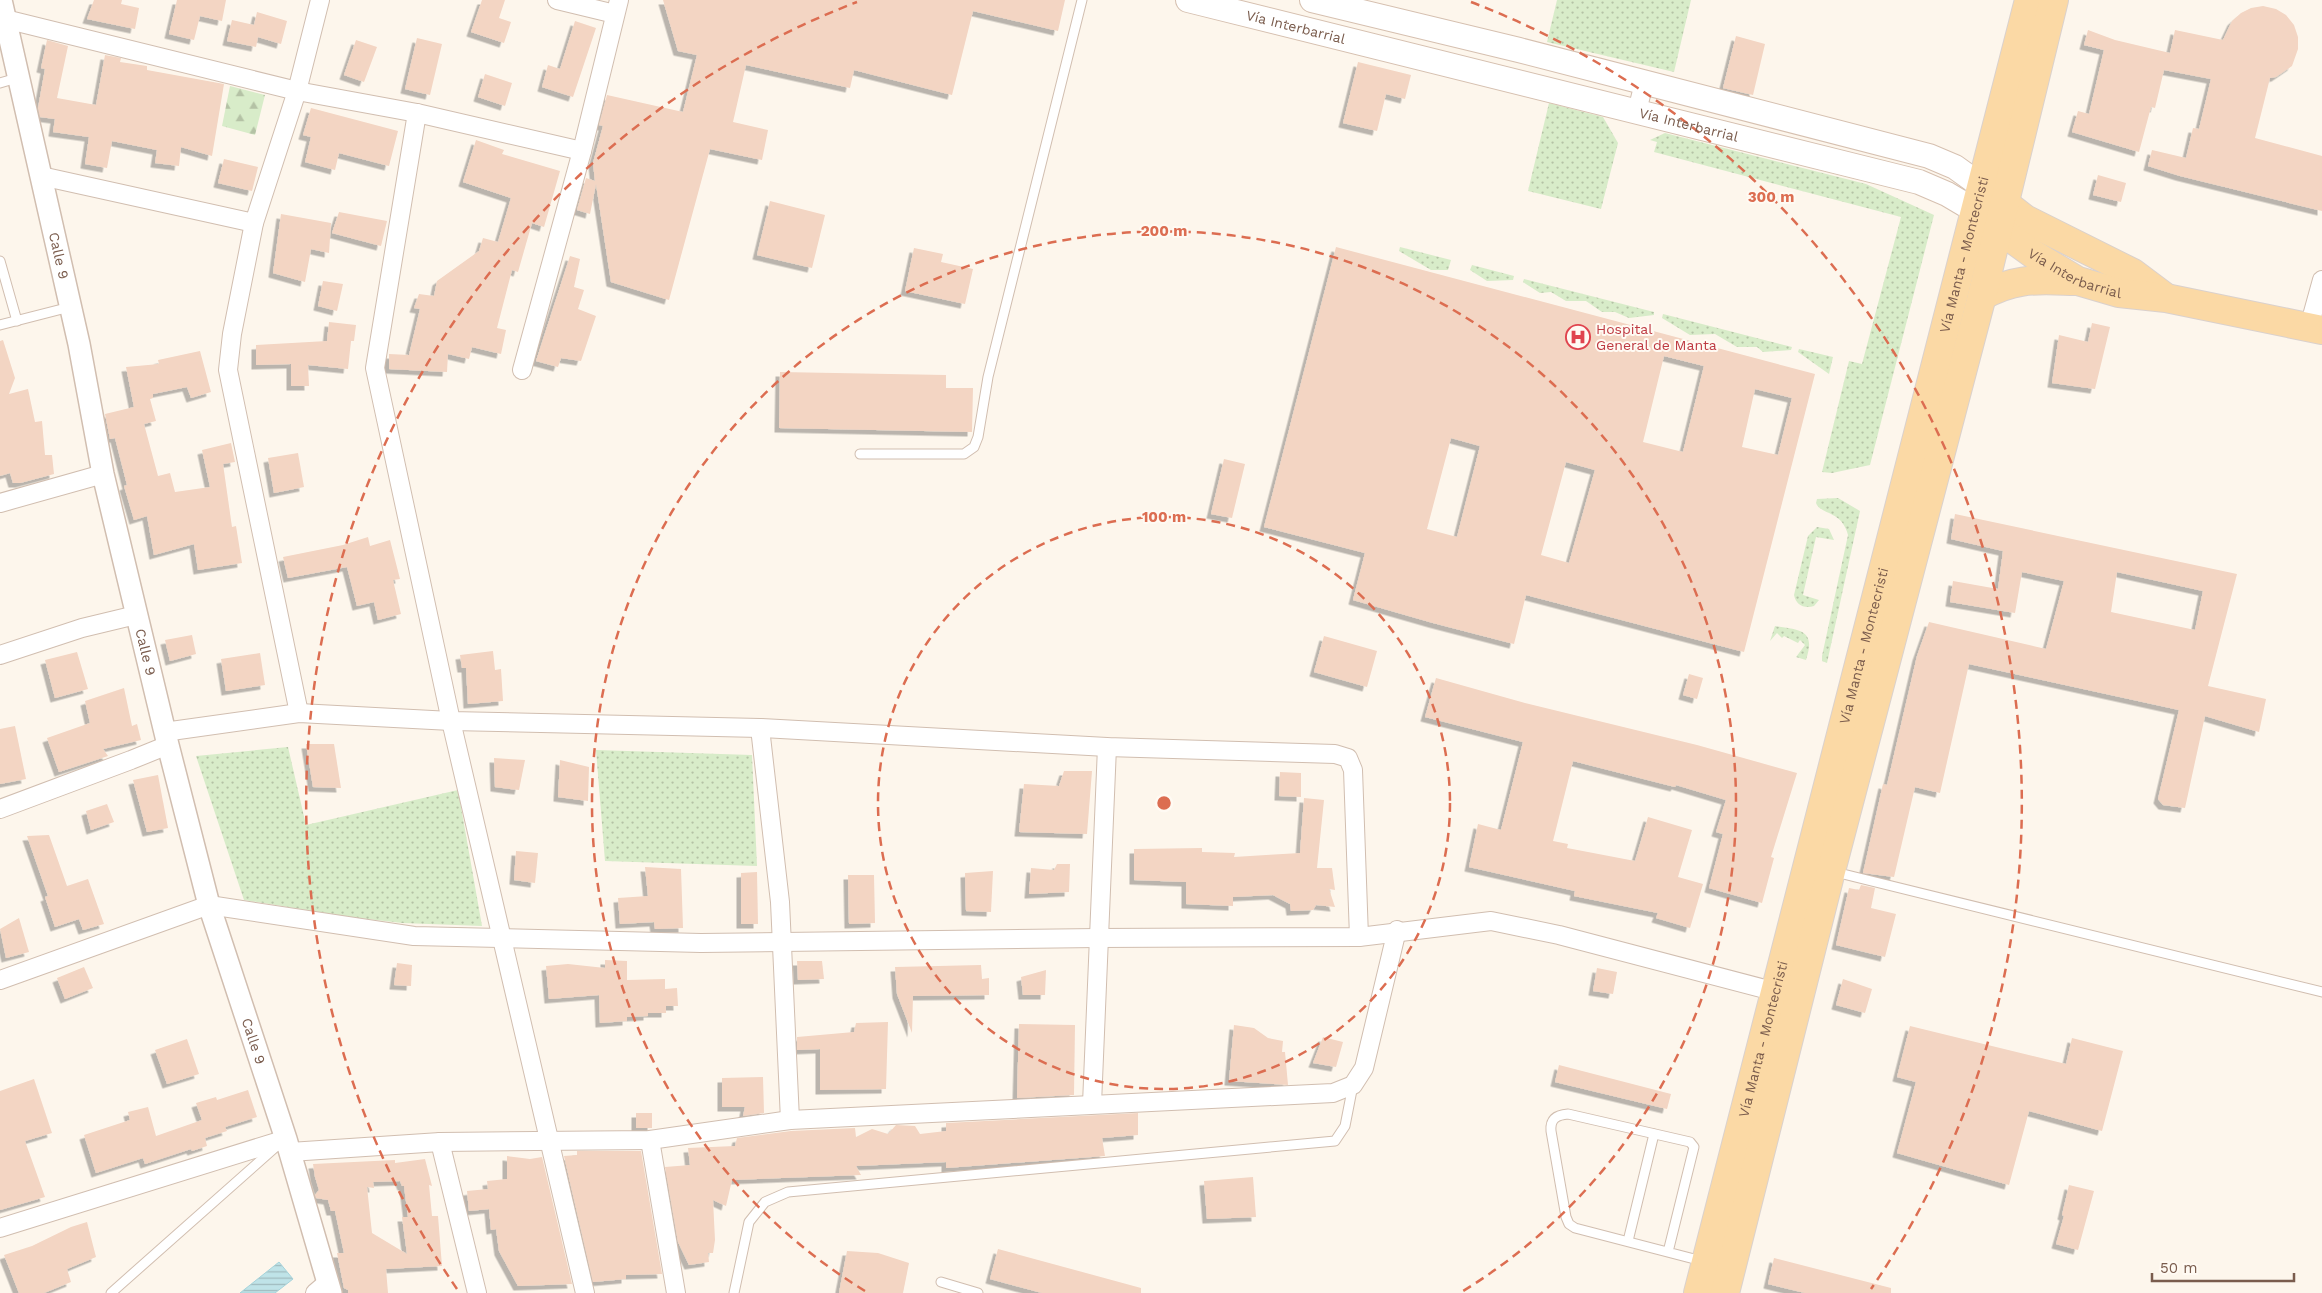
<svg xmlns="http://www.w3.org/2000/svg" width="2322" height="1293" font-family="'Work Sans',sans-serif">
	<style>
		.grass { fill: url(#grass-dots) }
		.forest { fill: url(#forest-firs) }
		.water { fill: url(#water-rules); stroke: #a5d3da }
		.building { fill: #f3d5c3; fill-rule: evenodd; filter: url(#shadow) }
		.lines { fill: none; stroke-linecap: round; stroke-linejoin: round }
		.service-casing { stroke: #d1beb0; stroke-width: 11 }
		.minor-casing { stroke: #d1beb0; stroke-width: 20 }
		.tertiary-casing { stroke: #d1beb0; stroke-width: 24 }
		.secondary-casing { stroke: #d6c0b0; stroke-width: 26 }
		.primary-casing { stroke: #dad1cd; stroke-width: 30 }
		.service { stroke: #fff; stroke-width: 9 }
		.minor { stroke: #fff; stroke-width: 18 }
		.tertiary { stroke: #fff; stroke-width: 21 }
		.secondary { stroke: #fff; stroke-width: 24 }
		.primary { stroke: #fbd9a5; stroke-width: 28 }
		.ring { fill: none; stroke: #dc6d51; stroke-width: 2.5; stroke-dasharray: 9 6 }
		.labels { text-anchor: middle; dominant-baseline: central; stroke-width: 4; stroke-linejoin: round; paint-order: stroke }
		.street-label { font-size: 14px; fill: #7a5c4d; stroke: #fffaf3 }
		.health-label { font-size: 14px; fill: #be3a42; stroke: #fffaf3; text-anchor: start }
		.centre { fill: #dc6d51; stroke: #fffaf3; stroke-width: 2.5 }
		.ring-label { font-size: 15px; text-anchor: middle; font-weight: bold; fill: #dc6d51; stroke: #fffaf3; stroke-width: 4; stroke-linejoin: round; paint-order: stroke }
	</style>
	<defs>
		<pattern id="grass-dots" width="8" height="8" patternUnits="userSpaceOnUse" patternTransform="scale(1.25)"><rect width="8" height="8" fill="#d8ecc9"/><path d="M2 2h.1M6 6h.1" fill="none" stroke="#b4c2a5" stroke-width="1.8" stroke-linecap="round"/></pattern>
		<pattern id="forest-firs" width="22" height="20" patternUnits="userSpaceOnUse" patternTransform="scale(1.25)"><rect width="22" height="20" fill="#d8ecc9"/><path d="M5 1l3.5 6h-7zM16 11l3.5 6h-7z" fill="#b4c2a5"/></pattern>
		<pattern id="water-rules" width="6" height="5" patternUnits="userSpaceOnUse" patternTransform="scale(1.25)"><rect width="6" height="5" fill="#bfe3e8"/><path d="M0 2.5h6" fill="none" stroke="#a0bbbe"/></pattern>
		<filter id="shadow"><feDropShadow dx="-4.5" dy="4.5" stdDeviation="0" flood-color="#0004"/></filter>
	</defs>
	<rect width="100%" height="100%" fill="#fdf6ec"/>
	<!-- grass -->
	<g class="grass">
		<polygon points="1557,0 1691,0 1674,72 1547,42"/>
		<polygon points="1549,103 1603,117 1618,143 1601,209 1528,191"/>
		<polygon points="1665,133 1866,184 1934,215 1870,465 1832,473 1822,472 1849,361 1862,364 1901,217 1654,152 1657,142 1650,140"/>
		<polygon points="1400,247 1451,260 1448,270 1431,270 1399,251"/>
		<polygon points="1472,265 1514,276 1513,280 1487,281 1470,270"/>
		<polygon points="1524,279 1654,312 1654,315 1629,318 1615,312 1602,312 1586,301 1566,301 1551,292 1540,293 1523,282"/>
		<polygon points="1663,314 1792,347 1791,350 1763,352 1757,347 1737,347 1715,334 1690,335 1662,318"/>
		<polygon points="1799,349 1833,357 1829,374 1798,352"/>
		<path d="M1838 498 1860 511 1827 663 1822 661V656L1848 535C1842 510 1820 515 1816 503L1817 499Z"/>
		<path d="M1817 527 1829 529 1834 540 1816 537 1803 595 1819 600 1814 606C1804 609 1796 605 1794 595L1808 536Z"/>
		<path d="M1775 626C1801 630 1816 630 1806 660L1796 657 1805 645 1800 640 1798 643 1784 636 1782 638 1777 633 1770 641Z"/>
		<polygon points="288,747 306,825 458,790 482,926 402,923 350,917 244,900 196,756"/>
		<polygon points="596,750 752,755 757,866 605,861"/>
	</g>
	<!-- forest -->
	<polygon class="forest" points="230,86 265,95 255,135 222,126"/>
	<!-- water -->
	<polygon class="water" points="279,1262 293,1279 275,1293 240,1293"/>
	<!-- building -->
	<g class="building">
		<polygon points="94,0 122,0 121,4 139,8 135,29 87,19"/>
		<polygon points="177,0 226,0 222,21 200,16 194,40 169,34"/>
		<polygon points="482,0 505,0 499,18 511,22 504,43 471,32"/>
		<polygon points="663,0 1065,0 1058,31 973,11 952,95 854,70 850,88 746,65 733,122 768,130 762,160 710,149 669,300 611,282 596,184 590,214 577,210 586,178 595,181 593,163 603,126 599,125 607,95 683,112 697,55 678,51"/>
		<polygon points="2263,6 2276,9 2286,15 2294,25 2298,37 2298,49 2292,66 2276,77 2270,78 2255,138 2322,156 2322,211 2180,176 2148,166 2152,150 2186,158 2193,128 2199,129 2211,79 2164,70 2155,108 2151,107 2139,152 2072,132 2078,111 2089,114 2104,50 2084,45 2088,30 2115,40 2170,53 2175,30 2223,40 2232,21 2241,13 2251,8"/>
		<polygon points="257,12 287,21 281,44 258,37 256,47 227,41 232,20 254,25"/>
		<polygon points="575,21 596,28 573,97 542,87 548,65 560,69"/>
		<polygon points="1736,36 1765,44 1753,95 1723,88"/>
		<polygon points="417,38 442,44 430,95 405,89"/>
		<polygon points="47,40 68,46 57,98 96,105 105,55 121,58 120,62 147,66 147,70 224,84 212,156 181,147 179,166 155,163 157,150 112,141 107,168 85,164 89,137 53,132 55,119 40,117 38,108 45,69 41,68"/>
		<polygon points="356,40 377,47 364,82 344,75"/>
		<polygon points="1358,62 1411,75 1405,99 1386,94 1377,131 1343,123"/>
		<polygon points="485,74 512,83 505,106 478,97"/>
		<polygon points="311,108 398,131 389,166 339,153 335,170 305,162 311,137 303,135"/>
		<polygon points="476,140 504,150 502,154 560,171 544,227 532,223 518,272 512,270 497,328 506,330 501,354 472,347 469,359 448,354 447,372 389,369 389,354 409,355 420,309 414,308 419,294 434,296 437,281 479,251 483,238 498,242 511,198 463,182"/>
		<polygon points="224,159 258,167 252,191 218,183"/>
		<polygon points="2098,175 2126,183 2121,202 2093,195"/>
		<polygon points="770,201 825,215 812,268 757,255"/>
		<polygon points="339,212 387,221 381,246 332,233"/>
		<polygon points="281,214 331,223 329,253 311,249 305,282 273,273"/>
		<path d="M1336 247 1815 374 1744 652 1526 595 1514 644 1433 623 1353 600 1365 553 1264 527ZM1664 356 1704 366 1683 452 1643 442ZM1755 389 1792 398 1778 455 1742 447ZM1451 438 1480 446 1457 537 1427 529ZM1566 462 1595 470 1569 563 1541 555Z"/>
		<polygon points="914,248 943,254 941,262 973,269 965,304 905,291"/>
		<polygon points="570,256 580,259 574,287 584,290 578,309 596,316 581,361 561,358 558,367 536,361"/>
		<polygon points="323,281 343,284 337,311 318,306"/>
		<polygon points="329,322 356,325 354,341 351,341 348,369 308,365 309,386 291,386 291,364 256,365 256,345 327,341"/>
		<polygon points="2092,323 2110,327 2095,389 2052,383 2059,335 2088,342"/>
		<polygon points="3,340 15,378 9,394 28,389 35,422 42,421 45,455 52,455 54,474 20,483 13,483 10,473 0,476 0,341"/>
		<polygon points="200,351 211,392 191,398 187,387 153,394 153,398 150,399 156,421 144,424 158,476 170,473 175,492 210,487 202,450 231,443 235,462 223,464 232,527 236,526 242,563 198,570 194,544 154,555 147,516 134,520 124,486 127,485 115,438 110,439 105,414 134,407 126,367 159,364 158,360"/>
		<polygon points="780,372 946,375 946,388 973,388 972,432 779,428"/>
		<polygon points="298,453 304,487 274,493 268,458"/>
		<polygon points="1224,459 1245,464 1232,518 1211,514"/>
		<path d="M1955 514 2237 574 2208 686 2266 699 2259 732 2205 716 2185 808 2163 805 2158 799 2179 710 1969 664 1940 793 1915 787 1894 877 1863 873 1883 784 1887 785 1917 656 1929 622 2046 649 2064 581 2022 572 2015 613 1950 602 1953 581 1998 589 2003 551 1951 539ZM2117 572 2203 591 2195 630 2111 612Z"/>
		<polygon points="368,537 370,546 390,540 400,579 393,580 401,614 378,620 374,602 357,606 347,567 288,578 283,557 343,545"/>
		<polygon points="192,635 196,654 170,661 165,640"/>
		<polygon points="1324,636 1377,651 1367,687 1314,672"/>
		<polygon points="493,651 495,670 501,669 503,701 468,704 466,668 462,668 460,655"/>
		<polygon points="77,652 88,689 55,698 45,660"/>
		<polygon points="260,653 265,685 226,691 221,659"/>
		<polygon points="1689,674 1703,678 1697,699 1683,695"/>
		<polygon points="1436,678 1525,703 1697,745 1797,773 1771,857 1774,858 1762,903 1709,888 1723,834 1716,832 1726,800 1676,785 1675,787 1573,761 1553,841 1568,844 1567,848 1635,861 1648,817 1692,830 1678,877 1703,884 1690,928 1656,918 1658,913 1574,896 1575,891 1469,867 1478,824 1501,830 1523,742 1425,717"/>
		<polygon points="124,688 132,726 137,724 141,740 103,749 108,756 59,772 47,738 90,723 85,701"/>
		<polygon points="15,726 26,779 0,784 0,729"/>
		<polygon points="306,744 334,744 341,788 313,787"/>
		<polygon points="494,758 525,760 519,790 495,787"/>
		<polygon points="560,760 589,767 588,801 558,797"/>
		<polygon points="1064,771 1092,771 1087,834 1019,832 1024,784 1059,786"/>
		<polygon points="1280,772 1301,773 1301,797 1279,796"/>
		<polygon points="158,775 168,828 147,832 133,780"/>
		<polygon points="1304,798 1324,800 1317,868 1332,868 1335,890 1329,889 1335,907 1316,905 1313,910 1291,911 1290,904 1273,895 1233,897 1233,906 1186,904 1186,882 1134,880 1134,849 1202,848 1202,852 1235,853 1234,857 1300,853"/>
		<polygon points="107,804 114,822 91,830 86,811"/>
		<polygon points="49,835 67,886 88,879 104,924 83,930 79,919 55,927 45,897 48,896 27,836"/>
		<polygon points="516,851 538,853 535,883 514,880"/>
		<polygon points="1057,864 1070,864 1069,892 1029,894 1031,868 1054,870"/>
		<polygon points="645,867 681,869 683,928 655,929 654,922 620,924 618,898 648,896"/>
		<polygon points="993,871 991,912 966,911 965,873"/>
		<polygon points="757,872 758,924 741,924 741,873"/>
		<polygon points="848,875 874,875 875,923 849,924"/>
		<polygon points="1861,885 1875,888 1871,908 1896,914 1885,957 1836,945 1849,888 1859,890"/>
		<polygon points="19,918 29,952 6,958 0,929"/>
		<polygon points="605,960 627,961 627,980 665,979 665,989 677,988 678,1006 666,1006 666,1013 648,1013 648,1016 627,1017 627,1021 600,1023 599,995 549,999 546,966 568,964 605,968"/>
		<polygon points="797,961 822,961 824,979 798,980"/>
		<polygon points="397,963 412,965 411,986 394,985"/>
		<polygon points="981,965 982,979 989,978 989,995 913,996 912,1033 897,994 895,967"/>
		<polygon points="84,967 93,988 65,999 57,978"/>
		<polygon points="1597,968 1617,972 1613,994 1593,991"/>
		<polygon points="1046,970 1045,995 1023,995 1021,977"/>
		<polygon points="1843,979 1872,989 1865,1013 1836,1005"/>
		<polygon points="888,1022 886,1089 820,1090 820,1049 797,1050 797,1037 854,1032 856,1023"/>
		<polygon points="1019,1024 1075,1025 1074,1095 1017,1098"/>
		<polygon points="1234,1025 1254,1028 1268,1038 1283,1041 1282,1052 1285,1052 1288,1085 1229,1081"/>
		<polygon points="1910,1026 2066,1064 2072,1038 2123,1051 2102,1131 2029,1111 2009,1185 1897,1153 1916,1082 1897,1077"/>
		<polygon points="1323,1037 1343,1042 1336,1067 1313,1063"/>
		<polygon points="187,1039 199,1074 167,1084 155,1050"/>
		<polygon points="1559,1065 1671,1094 1667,1109 1555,1082"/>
		<polygon points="763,1077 764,1113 743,1116 745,1107 722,1107 722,1078"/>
		<polygon points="34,1079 52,1133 25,1141 45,1197 0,1210 0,1091"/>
		<polygon points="248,1090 257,1117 225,1127 227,1131 205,1138 207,1146 192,1151 191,1149 145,1164 143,1158 96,1173 84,1135 130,1120 128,1112 148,1107 156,1136 202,1120 196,1103 216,1097 217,1100"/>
		<rect x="636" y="1113" width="16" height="15"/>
		<polygon points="1138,1113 1138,1135 1102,1138 1105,1156 946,1168 946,1162 856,1166 861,1175 732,1180 726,1206 713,1200 715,1240 713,1253 708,1253 709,1262 689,1265 678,1242 665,1167 690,1165 688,1148 735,1146 737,1138 791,1131 855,1128 856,1137 872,1129 888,1134 896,1125 915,1126 920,1134 946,1131 946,1123"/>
		<polygon points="577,1151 641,1151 662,1274 626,1275 626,1279 593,1282 564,1156 577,1155"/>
		<polygon points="507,1156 530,1159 542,1157 572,1284 518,1286 499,1251 496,1229 491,1230 489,1209 469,1211 467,1191 488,1189 487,1181 507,1179"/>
		<path d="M425 1159 432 1186 429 1185 432 1216H438L442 1266 386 1269 388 1293H348V1290L344 1288 337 1253H344L335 1211H331L328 1200 316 1198 315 1195 319 1190 315 1177 313 1164 395 1160V1163ZM400 1181 402 1186H404L408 1217H402L407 1254 372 1233 367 1187 374 1188 373 1182Z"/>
		<polygon points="1253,1177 1256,1217 1207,1219 1204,1181"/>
		<polygon points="2069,1185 2094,1191 2078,1250 2056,1244 2064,1216 2062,1215"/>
		<polygon points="87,1222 96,1257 67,1269 71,1282 44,1293 19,1293 4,1255 32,1246 71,1227"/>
		<polygon points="998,1249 1141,1288 1141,1293 1042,1293 990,1279"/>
		<polygon points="847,1251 878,1253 909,1263 903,1293 839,1293"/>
		<polygon points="1774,1258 1891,1288 1891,1293 1805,1293 1768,1284"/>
	</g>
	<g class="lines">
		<defs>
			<g id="service">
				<polyline points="0,83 17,78"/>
				<polyline points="0,261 17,321"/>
				<polyline points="0,325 70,307"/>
				<polyline points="860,454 964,454 974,447 978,437 988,377 1082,0"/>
				<polyline points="1835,872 2322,992"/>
				<polyline points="1628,1241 1654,1134"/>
				<path d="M1668 1252 1694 1147 1690 1142 1568 1114C1556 1115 1550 1119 1551 1131L1566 1217 1569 1224 1575 1228 1702 1261"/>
				<polyline points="941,1282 978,1293"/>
				<polyline points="111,1293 278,1145"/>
				<polyline points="734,1293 749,1222 765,1202 788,1192 1335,1141 1345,1126 1353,1085"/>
			</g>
			<g id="minor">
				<polyline points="557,0 615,14"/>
				<polyline points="5,19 297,91 417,113 582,151"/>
				<polyline points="1637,111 1644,83"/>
				<polyline points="417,113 375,368 451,721 585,1293"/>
				<polyline points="41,176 254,223"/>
				<polyline points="2309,327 2322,280"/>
				<polyline points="522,370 582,151 619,0"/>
				<polyline points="0,503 103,474"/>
				<polyline points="0,655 82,628 136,615"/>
				<polyline points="299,713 228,370 232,334 254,223 297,91 320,0"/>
				<polyline points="760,728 780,902 790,1120"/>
				<polyline points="164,732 299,713 451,721 760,728 1107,747 1335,754 1348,758 1353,770 1359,937"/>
				<polyline points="0,809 131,760 168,745"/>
				<polyline points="0,980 209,905 414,936 701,943 1097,938 1359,937 1491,921 1559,935 1784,994"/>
				<polyline points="1092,1104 1107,747"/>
				<polyline points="650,1140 676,1293"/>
				<polyline points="440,1142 477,1293"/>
				<polyline points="290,1152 440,1142 650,1140 790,1120 1333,1093 1353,1085 1364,1068 1397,930"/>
				<polyline points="0,1228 286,1139"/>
				<polyline points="315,1293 328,1282"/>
			</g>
			<g id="tertiary">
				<path id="s1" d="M1 0 79 344 103 474 168 745 209 905 286 1139 331 1293"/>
			</g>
			<g id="secondary">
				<path id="s2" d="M1188 0 1919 182 1947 194 1974 210"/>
				<polyline points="1312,0 1519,50 1929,156 1955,167 1980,185"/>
			</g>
			<g id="primary">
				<polyline points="1993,194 2025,219 2133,273 2165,297"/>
				<path id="s3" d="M1985 219 2033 254 2078 281 2119 293 2166 298 2322 330"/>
				<path d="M1982 296C2016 277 2037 280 2075 281"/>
				<path id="s4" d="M1698 1293 2029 0"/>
				<polyline points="1725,1293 1831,871 1982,296 2054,0"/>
			</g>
		</defs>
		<!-- service casing -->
		<use href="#service" class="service-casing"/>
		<!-- minor casing -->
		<use href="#minor" class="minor-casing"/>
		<!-- tertiary casing -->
		<use href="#tertiary" class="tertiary-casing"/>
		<!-- secondary casing -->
		<use href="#secondary" class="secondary-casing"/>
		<!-- primary casing -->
		<use href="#primary" class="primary-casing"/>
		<!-- service -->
		<use href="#service" class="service"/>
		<!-- minor -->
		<use href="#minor" class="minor"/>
		<!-- tertiary -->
		<use href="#tertiary" class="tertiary"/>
		<!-- secondary -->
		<use href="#secondary" class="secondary"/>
		<!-- primary -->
		<use href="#primary" class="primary"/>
	</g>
	<!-- distance rings -->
	<g class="ring">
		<circle cx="1164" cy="803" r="286"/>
		<path d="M865 1291A572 572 0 1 1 1463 1291"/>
		<path d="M457 1289A858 858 0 0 1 857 2M1471 2A858 858 0 0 1 1871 1289"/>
	</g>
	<!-- icons -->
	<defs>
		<symbol id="hospital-ring" viewBox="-11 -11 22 22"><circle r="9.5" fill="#fffaf3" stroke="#e0444e" stroke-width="1.5"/><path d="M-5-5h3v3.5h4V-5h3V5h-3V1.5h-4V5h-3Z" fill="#e0444e"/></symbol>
	</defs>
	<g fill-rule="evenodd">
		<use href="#hospital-ring" x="1564" y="323" width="28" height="28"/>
	</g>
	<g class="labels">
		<!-- street labels -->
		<g class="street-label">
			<text stroke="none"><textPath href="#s2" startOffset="111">Vía Interbarrial</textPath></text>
			<text stroke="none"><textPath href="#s2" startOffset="516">Vía Interbarrial</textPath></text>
			<text stroke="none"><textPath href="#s4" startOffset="1072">Vía Manta - Montecristi</textPath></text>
			<text stroke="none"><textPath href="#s1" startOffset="262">Calle 9</textPath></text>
			<text stroke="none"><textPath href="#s3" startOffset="106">Vía Interbarrial</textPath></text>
			<text stroke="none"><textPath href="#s4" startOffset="668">Vía Manta - Montecristi</textPath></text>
			<text stroke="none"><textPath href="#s1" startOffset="668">Calle 9</textPath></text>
			<text stroke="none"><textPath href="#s4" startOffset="262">Vía Manta - Montecristi</textPath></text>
			<text stroke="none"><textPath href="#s1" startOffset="1072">Calle 9</textPath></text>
		</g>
		<!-- health labels -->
		<g class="health-label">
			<text x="1596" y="329">Hospital<tspan x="1596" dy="16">General de Manta</tspan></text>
		</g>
	</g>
	<circle cx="1164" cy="803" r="8" class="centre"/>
	<g class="ring-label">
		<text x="1771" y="202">300 m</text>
		<text x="1164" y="236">200 m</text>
		<text x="1164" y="522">100 m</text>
	</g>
	<!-- scale -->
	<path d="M2152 1273v8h142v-8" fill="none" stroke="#7a5c4d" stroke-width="2.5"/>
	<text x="2160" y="1273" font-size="15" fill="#7a5c4d" stroke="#fffaf3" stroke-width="4" paint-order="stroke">50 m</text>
</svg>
